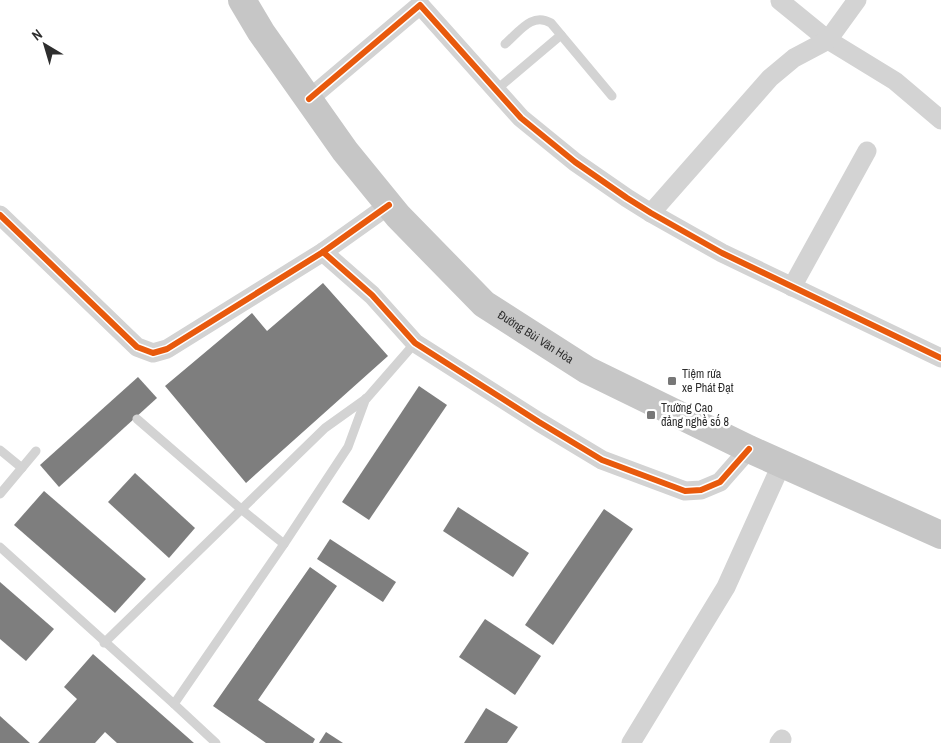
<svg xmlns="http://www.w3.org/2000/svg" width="941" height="743" font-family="'Archivo Narrow',sans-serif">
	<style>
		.building { fill: #7e7e7e }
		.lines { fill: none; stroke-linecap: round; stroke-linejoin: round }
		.lane { stroke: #d3d3d3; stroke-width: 9 }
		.street { stroke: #d3d3d3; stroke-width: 19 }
		.primary { stroke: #c6c6c6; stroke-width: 28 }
		.cycleway-casing { stroke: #fff; stroke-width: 9 }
		.cycleway { stroke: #e8590c; stroke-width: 6 }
		.poi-dot { fill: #777; stroke: #fff; stroke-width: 2 }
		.labels { text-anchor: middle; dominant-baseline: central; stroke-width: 5; stroke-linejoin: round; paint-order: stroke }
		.street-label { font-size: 12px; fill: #2e2e2e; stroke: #fff }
		.poi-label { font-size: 12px; fill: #2e2e2e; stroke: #fff; text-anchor: start }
	</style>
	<rect width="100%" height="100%" fill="#fff"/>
	<!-- building -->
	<g class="building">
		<polygon points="323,283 388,356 246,483 165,386 252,313 267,331"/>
		<polygon points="138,377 157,398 59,487 40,465"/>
		<polygon points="419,386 447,405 369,520 342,502"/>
		<polygon points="135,473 195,528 169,558 108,502"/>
		<polygon points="44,491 146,579 115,613 14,525"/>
		<polygon points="458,507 529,553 513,577 443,531"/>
		<polygon points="604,509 633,529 553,645 525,625"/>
		<polygon points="330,539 396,582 383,602 317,559"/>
		<polygon points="310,567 337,586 258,700 315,739 313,743 266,743 213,706"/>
		<polygon points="0,582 54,629 26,661 0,639"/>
		<polygon points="485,619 541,656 515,695 459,657"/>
		<polygon points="93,654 194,743 117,743 105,732 95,743 38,743 77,699 64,687"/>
		<polygon points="486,708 518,727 507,743 464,743"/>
		<polygon points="0,716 30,743 0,743"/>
		<polygon points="326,732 343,743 319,743"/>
	</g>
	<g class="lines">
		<!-- lane -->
		<g class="lane">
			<path d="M505 44C520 31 532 12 551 23L612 96"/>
			<polyline points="496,90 561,35"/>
			<polyline points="137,419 241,509 284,544"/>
			<polyline points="0,450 22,468"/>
			<polyline points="0,494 36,451"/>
			<polyline points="0,547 174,704"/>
			<polyline points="104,643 325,428 367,398 415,343"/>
			<polyline points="216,743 174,704 284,544 348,447 366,398"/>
		</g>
		<!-- street -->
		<g class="street">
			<polyline points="780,1 828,40 895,81 941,120"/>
			<polyline points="309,99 420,5 521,118 575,162 627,198 651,213 722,253 941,358"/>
			<polyline points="651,213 770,78 794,58 828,40 857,0"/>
			<polyline points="0,215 137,347 153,353 167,349 323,252 389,205"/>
			<polyline points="323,252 372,295 415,343 539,422 602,460 685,491 701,490 720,482 749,449"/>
			<polyline points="792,287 867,151"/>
			<polyline points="631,743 726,587 782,463"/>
			<polyline points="779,743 782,739"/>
		</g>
		<!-- primary -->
		<path class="primary" id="s1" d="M242 0 261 32 345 151 398 216 484 304 587 370 749 449 941 535"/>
		<defs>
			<g id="cycleway">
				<polyline points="309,99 420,5 521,118 575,162 627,198 651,213 722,253 941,358"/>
				<polyline points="0,215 137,347 153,353 167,349 323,252 389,205"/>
				<polyline points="323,252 372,295 415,343 539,422 602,460 685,491 701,490 720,482 749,449"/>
			</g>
		</defs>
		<!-- cycleway casing -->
		<use href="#cycleway" class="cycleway-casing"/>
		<!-- cycleway -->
		<use href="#cycleway" class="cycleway"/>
	</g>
	<!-- markers -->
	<g class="poi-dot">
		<rect x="667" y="376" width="10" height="10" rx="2.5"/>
		<rect x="646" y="410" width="10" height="10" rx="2.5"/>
	</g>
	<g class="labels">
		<!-- street labels -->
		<g class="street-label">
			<text stroke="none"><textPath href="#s1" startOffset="451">Đường Bùi Văn Hòa</textPath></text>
		</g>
		<!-- poi labels -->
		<g class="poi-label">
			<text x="682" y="374">Tiệm rửa<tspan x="682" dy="14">xe Phát Đạt</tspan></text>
			<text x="661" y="408">Trường Cao<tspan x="661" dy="14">đẳng nghề số 8</tspan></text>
		</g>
	</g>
	<!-- north arrow -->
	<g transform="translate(45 45) rotate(322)" stroke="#ffffff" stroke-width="4" paint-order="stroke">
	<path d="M0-4L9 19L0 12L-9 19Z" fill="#2e2e2e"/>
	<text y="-8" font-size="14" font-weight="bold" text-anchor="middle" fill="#2e2e2e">N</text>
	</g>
</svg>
